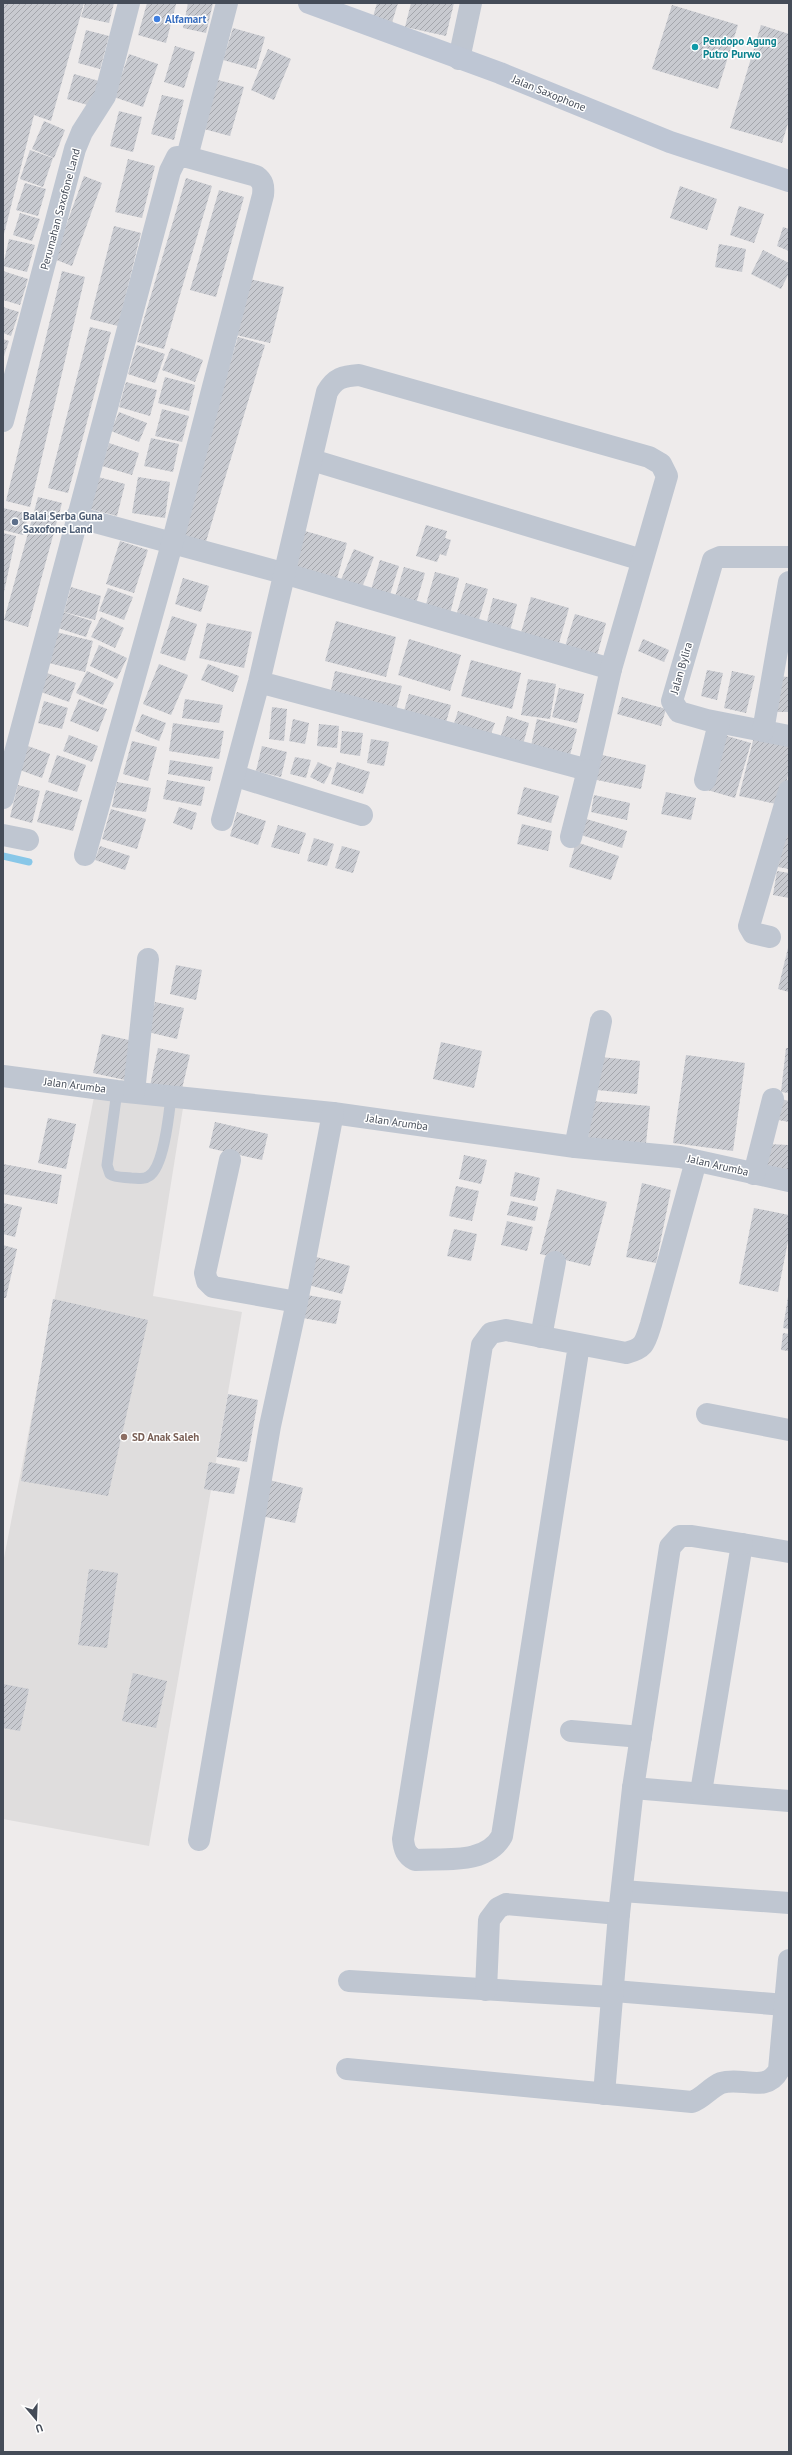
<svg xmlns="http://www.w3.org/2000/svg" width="792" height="2455" font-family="'PT Sans',sans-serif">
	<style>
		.education { fill: #dfdddd }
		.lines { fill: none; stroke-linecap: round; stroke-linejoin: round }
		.stream { stroke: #88c7e8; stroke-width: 7 }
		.building { fill: url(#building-hatch) }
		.lane { stroke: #bfc6d1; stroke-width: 11 }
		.street { stroke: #bfc6d1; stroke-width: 22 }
		.secondary { stroke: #bec6d4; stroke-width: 22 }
		.shop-dot { fill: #3f7fe0; stroke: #fff; stroke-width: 1.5 }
		.culture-dot { fill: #0f9aa8; stroke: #fff; stroke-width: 1.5 }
		.service-dot { fill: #5c6f8a; stroke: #fff; stroke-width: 1.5 }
		.education-dot { fill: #8d6e63; stroke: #fff; stroke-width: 1.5 }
		.labels { text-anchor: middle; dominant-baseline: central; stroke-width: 3; stroke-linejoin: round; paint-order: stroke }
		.shop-label { font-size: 11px; font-weight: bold; fill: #366cbe; stroke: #fff; text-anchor: start }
		.culture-label { font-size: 11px; font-weight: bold; fill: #0d838f; stroke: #fff; text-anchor: start }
		.street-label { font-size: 11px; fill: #454c58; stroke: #fff }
		.service-label { font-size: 11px; font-weight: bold; fill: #4e5e75; stroke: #fff; text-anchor: start }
		.education-label { font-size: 11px; font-weight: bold; fill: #785e54; stroke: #fff; text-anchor: start }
	</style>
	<defs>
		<pattern id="building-hatch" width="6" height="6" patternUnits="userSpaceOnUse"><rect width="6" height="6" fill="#c8cad0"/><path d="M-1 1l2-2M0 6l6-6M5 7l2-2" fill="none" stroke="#a4a6ac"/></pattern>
	</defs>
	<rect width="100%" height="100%" fill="#eeebeb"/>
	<!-- education -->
	<polygon class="education" points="94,1097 183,1108 153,1296 242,1312 149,1846 3,1819 3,1563"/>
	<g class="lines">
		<!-- stream -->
		<polyline class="stream" points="3,856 29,862"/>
	</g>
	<!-- building -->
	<g class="building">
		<polygon points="3,3 84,3 51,121 34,115 4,234"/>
		<polygon points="85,3 114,3 109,23 81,17"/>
		<polygon points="147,3 176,4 166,43 138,35"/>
		<polygon points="188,3 213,3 206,33 183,28"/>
		<polygon points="377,3 398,3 391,26 372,20"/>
		<polygon points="411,3 454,3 446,36 405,27"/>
		<polygon points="672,5 738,25 718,89 652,69"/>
		<polygon points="761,25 789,34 789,120 782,143 730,128"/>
		<polygon points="233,28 265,37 256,69 223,60"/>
		<polygon points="86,30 109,36 100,69 78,63"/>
		<polygon points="175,46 195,52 184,88 164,82"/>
		<polygon points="268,49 291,59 274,100 251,90"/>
		<polygon points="129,54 158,64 143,107 114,97"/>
		<polygon points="74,74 99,81 91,106 67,99"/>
		<polygon points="218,80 244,87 230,136 204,129"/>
		<polygon points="162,95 184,100 174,140 151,134"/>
		<polygon points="119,111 142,117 133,152 110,146"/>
		<polygon points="44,121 65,130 54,158 32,149"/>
		<polygon points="30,150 53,158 43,187 20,179"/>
		<polygon points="128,159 155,166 142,218 115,212"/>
		<polygon points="84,176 102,183 72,266 54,259"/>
		<polygon points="186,178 212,186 164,349 137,342"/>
		<polygon points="25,183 46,189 38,216 16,210"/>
		<polygon points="680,186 717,199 707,230 670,218"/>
		<polygon points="219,190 244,197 216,297 190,290"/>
		<polygon points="739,206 764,214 754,243 730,235"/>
		<polygon points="20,213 40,219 32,241 13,235"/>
		<polygon points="114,226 141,233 118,326 90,319"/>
		<polygon points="783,227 789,229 789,251 777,246"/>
		<polygon points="9,239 35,245 27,272 3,266"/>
		<polygon points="719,244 746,249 742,272 715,267"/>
		<polygon points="763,250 789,263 789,273 781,289 751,274"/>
		<polygon points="3,271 28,279 20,305 3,300"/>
		<polygon points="62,271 85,277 30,507 6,501"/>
		<polygon points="245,278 284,287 270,343 232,334"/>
		<polygon points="3,307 19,312 11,336 3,333"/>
		<polygon points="90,327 111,332 68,493 48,488"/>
		<polygon points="238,337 265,345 205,545 178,537"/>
		<polygon points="3,339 9,341 3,359"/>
		<polygon points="137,345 165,354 155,383 128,374"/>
		<polygon points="171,348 203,360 195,382 162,370"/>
		<polygon points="165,377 195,385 189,411 158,403"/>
		<polygon points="126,382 157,390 150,416 119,407"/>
		<polygon points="162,409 189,416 182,442 155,436"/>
		<polygon points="119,412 147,423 139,442 111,431"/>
		<polygon points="151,438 179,444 173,472 144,466"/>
		<polygon points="109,443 139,453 132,475 102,466"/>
		<polygon points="98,477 125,484 117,516 90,509"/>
		<polygon points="138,477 170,482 165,518 132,513"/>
		<polygon points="38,497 62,503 28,627 4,620"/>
		<polygon points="3,508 29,514 23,535 3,530"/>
		<polygon points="426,525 447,531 445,538 451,540 446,556 440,554 437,562 416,556"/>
		<polygon points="305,531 347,543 336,582 293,569"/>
		<polygon points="3,533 16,536 4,592 3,592"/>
		<polygon points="120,541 148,550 134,593 106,584"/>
		<polygon points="354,549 374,557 361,590 340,582"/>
		<polygon points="380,560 399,566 389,598 370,593"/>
		<polygon points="404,567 425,573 415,607 394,600"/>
		<polygon points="435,572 459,578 450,614 425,608"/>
		<polygon points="183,578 209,586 201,612 175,604"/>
		<polygon points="466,583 488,589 477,626 455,619"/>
		<polygon points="71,587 101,596 95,620 64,612"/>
		<polygon points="108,588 133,597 124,620 99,611"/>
		<polygon points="531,597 569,608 559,643 521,633"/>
		<polygon points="493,598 517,604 509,635 485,629"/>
		<polygon points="63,612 92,621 86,637 58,628"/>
		<polygon points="575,614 606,623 596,659 564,650"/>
		<polygon points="172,616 197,624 185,661 160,653"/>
		<polygon points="101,617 124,628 115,648 91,637"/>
		<polygon points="336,621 396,637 386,677 325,661"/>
		<polygon points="207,623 252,632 244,668 199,658"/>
		<polygon points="56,632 93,641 85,672 49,663"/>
		<polygon points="409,639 461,655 450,691 398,675"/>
		<polygon points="643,639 669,650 664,662 638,651"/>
		<polygon points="99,645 127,658 117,679 90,666"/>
		<polygon points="471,660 521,673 512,709 461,696"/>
		<polygon points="159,664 188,675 171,715 143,704"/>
		<polygon points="208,664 239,676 233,692 201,680"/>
		<polygon points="707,670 723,673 717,700 701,696"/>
		<polygon points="87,671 114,683 103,705 76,693"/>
		<polygon points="335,671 402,686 396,710 330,695"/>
		<polygon points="732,671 755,676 746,713 724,708"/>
		<polygon points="47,673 76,683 69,702 41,692"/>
		<polygon points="776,676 789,677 789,712 774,712"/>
		<polygon points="528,679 556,684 550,719 521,715"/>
		<polygon points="559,688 584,694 577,723 552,717"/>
		<polygon points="409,694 451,705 445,726 403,714"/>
		<polygon points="622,697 666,709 661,726 617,714"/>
		<polygon points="79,699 107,709 98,732 70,721"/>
		<polygon points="185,699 223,705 219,723 182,718"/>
		<polygon points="44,701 68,708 62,729 38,723"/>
		<polygon points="272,707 287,709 284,741 269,739"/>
		<polygon points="458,711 495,723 488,742 452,730"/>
		<polygon points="142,714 166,723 159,741 135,731"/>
		<polygon points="507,716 529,723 522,748 499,742"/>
		<polygon points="293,719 309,723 305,744 289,741"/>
		<polygon points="537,719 577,729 569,759 530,750"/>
		<polygon points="173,723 224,731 219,759 169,751"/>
		<polygon points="319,724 339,726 337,748 317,746"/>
		<polygon points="342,731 363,733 360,756 340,753"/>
		<polygon points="755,733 789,740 789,771 781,805 739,796"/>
		<polygon points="720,734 751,743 735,798 704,789"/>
		<polygon points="69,735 98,746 92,762 63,751"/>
		<polygon points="371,739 389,742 384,766 367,763"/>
		<polygon points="132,741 157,747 148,781 123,774"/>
		<polygon points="25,745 50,754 42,778 17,769"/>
		<polygon points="262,746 287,752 281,777 256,771"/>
		<polygon points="598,754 646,765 641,789 592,779"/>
		<polygon points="57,755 86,765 77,792 48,782"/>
		<polygon points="295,757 311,760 306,778 290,774"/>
		<polygon points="170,760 213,767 210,781 168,774"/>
		<polygon points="318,762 332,768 324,784 310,777"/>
		<polygon points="337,762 370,772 363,794 331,784"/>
		<polygon points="167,780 205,787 201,806 163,799"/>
		<polygon points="117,782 151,788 146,812 112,807"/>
		<polygon points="18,785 40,791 32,823 10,817"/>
		<polygon points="524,787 559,796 551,823 517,814"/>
		<polygon points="46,790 82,800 73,831 37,822"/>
		<polygon points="666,792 696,798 691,820 661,814"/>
		<polygon points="594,795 630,803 627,820 591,812"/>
		<polygon points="179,807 197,813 192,830 173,823"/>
		<polygon points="111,809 146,819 137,849 102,839"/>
		<polygon points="237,812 266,821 258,845 230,836"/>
		<polygon points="583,818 627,831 622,848 578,834"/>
		<polygon points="788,823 789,823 789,869 778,867"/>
		<polygon points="522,824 552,831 548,851 517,844"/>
		<polygon points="278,825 306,833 299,854 271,847"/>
		<polygon points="314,838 334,844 327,866 307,861"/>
		<polygon points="576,842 619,856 611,880 569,867"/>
		<polygon points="100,846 130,856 125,870 95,860"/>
		<polygon points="342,846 360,851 353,873 335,868"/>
		<polygon points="777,871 789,873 789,898 773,895"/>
		<polygon points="788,948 789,948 789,992 778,989"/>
		<polygon points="176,965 202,970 196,1000 170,994"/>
		<polygon points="155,1002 184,1008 177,1039 148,1032"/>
		<polygon points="102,1034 133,1041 125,1080 93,1073"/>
		<polygon points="441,1042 482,1051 474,1088 433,1079"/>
		<polygon points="158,1048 190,1055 181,1093 150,1086"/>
		<polygon points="786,1048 789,1048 789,1093 781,1092"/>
		<polygon points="686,1055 745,1063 733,1151 673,1143"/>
		<polygon points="601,1057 640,1061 637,1094 597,1090"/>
		<polygon points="777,1098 789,1101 789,1122 773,1119"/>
		<polygon points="592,1101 650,1106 646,1143 588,1138"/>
		<polygon points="48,1118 76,1124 66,1169 38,1163"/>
		<polygon points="215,1122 268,1134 262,1160 209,1148"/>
		<polygon points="767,1144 789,1145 789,1172 763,1166"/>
		<polygon points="464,1155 487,1160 481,1184 459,1179"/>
		<polygon points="3,1164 62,1175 57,1204 3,1194"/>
		<polygon points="515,1172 540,1178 535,1201 510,1196"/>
		<polygon points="642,1183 671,1190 656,1263 626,1257"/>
		<polygon points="456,1186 479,1191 472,1221 449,1216"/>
		<polygon points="557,1189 607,1202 590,1266 540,1254"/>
		<polygon points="511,1201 538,1207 535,1221 507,1215"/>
		<polygon points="3,1203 22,1207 15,1237 3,1234"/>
		<polygon points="754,1208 789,1215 789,1236 778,1292 739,1284"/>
		<polygon points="507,1221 533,1227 527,1251 501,1245"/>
		<polygon points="454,1229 477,1234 471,1261 447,1256"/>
		<polygon points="3,1245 17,1249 6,1298 3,1298"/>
		<polygon points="309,1255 350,1266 342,1294 301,1283"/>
		<polygon points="307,1295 341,1301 336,1324 303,1318"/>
		<polygon points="788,1297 789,1297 789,1329 783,1328"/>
		<polygon points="53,1299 148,1320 108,1496 21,1481"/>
		<polygon points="783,1333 789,1334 789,1351 781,1350"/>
		<polygon points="228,1394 258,1400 247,1462 217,1457"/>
		<polygon points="209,1462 240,1468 234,1494 204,1489"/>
		<polygon points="269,1480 303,1488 295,1523 261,1516"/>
		<polygon points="89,1569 118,1573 107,1648 78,1645"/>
		<polygon points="133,1673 167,1681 156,1728 122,1721"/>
		<polygon points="3,1684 29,1689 20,1731 3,1728"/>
	</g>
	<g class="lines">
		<!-- lane -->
		<path class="lane" d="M117 1091 107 1165 110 1174C116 1178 124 1177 131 1178 137 1178 144 1180 149 1176 164 1167 169 1114 171 1097"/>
		<!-- street -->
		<g class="street">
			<polyline points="459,59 471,3"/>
			<polyline points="187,157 227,3"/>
			<polyline points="3,421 75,149 82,132 105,96 129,3"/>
			<polyline points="312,460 642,560"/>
			<polyline points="76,517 283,573 611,669"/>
			<polyline points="789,557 720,557 713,560 672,701 679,712 707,720 789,736"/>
			<polyline points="763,731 789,582"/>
			<polyline points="236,776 362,815"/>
			<polyline points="705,780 719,723"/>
			<path d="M3 798 170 171 177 157H187L256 176C263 181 264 186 263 195L172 544 85 855"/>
			<path d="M222 820 259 682 327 392C335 378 343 376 359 375L649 457 661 464 667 476 611 669 588 770 259 682"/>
			<polyline points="3,835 28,840"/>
			<polyline points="571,837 588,770"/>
			<polyline points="770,937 753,933 749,926 789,791"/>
			<polyline points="3,1076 117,1091 333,1113 575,1147 680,1157 789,1181"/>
			<polyline points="134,1092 148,959"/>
			<polyline points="575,1147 601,1021"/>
			<polyline points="230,1160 205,1273 207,1281 213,1287 297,1302"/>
			<polyline points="754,1174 773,1099"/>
			<polyline points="541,1337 555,1262"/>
			<path d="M579 1345 502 1836C486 1865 445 1858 415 1860 406 1855 404 1849 403 1839L482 1345 491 1333 506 1330 626 1353C645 1348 645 1343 651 1324L696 1161"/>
			<polyline points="707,1414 789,1430"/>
			<polyline points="571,1731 641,1737"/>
			<polyline points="633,1788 789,1801"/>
			<polyline points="701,1792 742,1544 789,1552"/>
			<polyline points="199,1840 270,1426 297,1302 333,1113"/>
			<polyline points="622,1891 789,1903"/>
			<polyline points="349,1981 612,1997"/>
			<polyline points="486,1990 489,1920 498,1908 506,1904 619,1914"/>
			<polyline points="614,1991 785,2005"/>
			<path d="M347 2069 692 2102C703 2098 711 2087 721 2083 742 2076 766 2094 779 2070L789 1960"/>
			<polyline points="604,2094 619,1914 633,1788 670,1547 680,1536 692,1536 742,1544"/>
		</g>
		<!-- secondary -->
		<polyline class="secondary" points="309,3 500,73 670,142 789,181"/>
	</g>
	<!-- markers -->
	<circle class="shop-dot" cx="157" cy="19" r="4"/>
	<circle class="culture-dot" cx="695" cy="47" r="4"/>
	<circle class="service-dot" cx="15" cy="522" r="4"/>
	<circle class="education-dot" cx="124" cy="1437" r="4"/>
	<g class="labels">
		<!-- shop labels -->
		<g class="shop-label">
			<text x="165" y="19">Alfamart</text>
		</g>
		<!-- culture labels -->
		<g class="culture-label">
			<text x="703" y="41">Pendopo Agung<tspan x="703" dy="13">Putro Purwo</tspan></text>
		</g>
		<!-- street labels -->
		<g class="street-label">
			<text transform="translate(549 93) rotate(22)">Jalan Saxophone</text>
			<text transform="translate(60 209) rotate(-75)">Perumahan Saxofone Land</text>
			<text transform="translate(681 668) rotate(-74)">Jalan Bylira</text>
			<text transform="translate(75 1085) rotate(7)">Jalan Arumba</text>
			<text transform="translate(397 1122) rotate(8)">Jalan Arumba</text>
			<text transform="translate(718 1165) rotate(13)">Jalan Arumba</text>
		</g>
		<!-- service labels -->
		<g class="service-label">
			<text x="23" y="516">Balai Serba Guna<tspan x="23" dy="13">Saxofone Land</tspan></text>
		</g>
		<!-- education labels -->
		<g class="education-label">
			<text x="132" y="1437">SD Anak Saleh</text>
		</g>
	</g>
	<!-- border -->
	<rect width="792" height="2455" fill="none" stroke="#454c58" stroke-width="8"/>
	<!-- north arrow -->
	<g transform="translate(36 2419) rotate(161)" stroke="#ffffff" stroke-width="3" paint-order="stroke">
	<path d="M0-3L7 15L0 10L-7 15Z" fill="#454c58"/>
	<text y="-6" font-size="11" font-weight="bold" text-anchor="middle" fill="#454c58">U</text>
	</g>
</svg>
